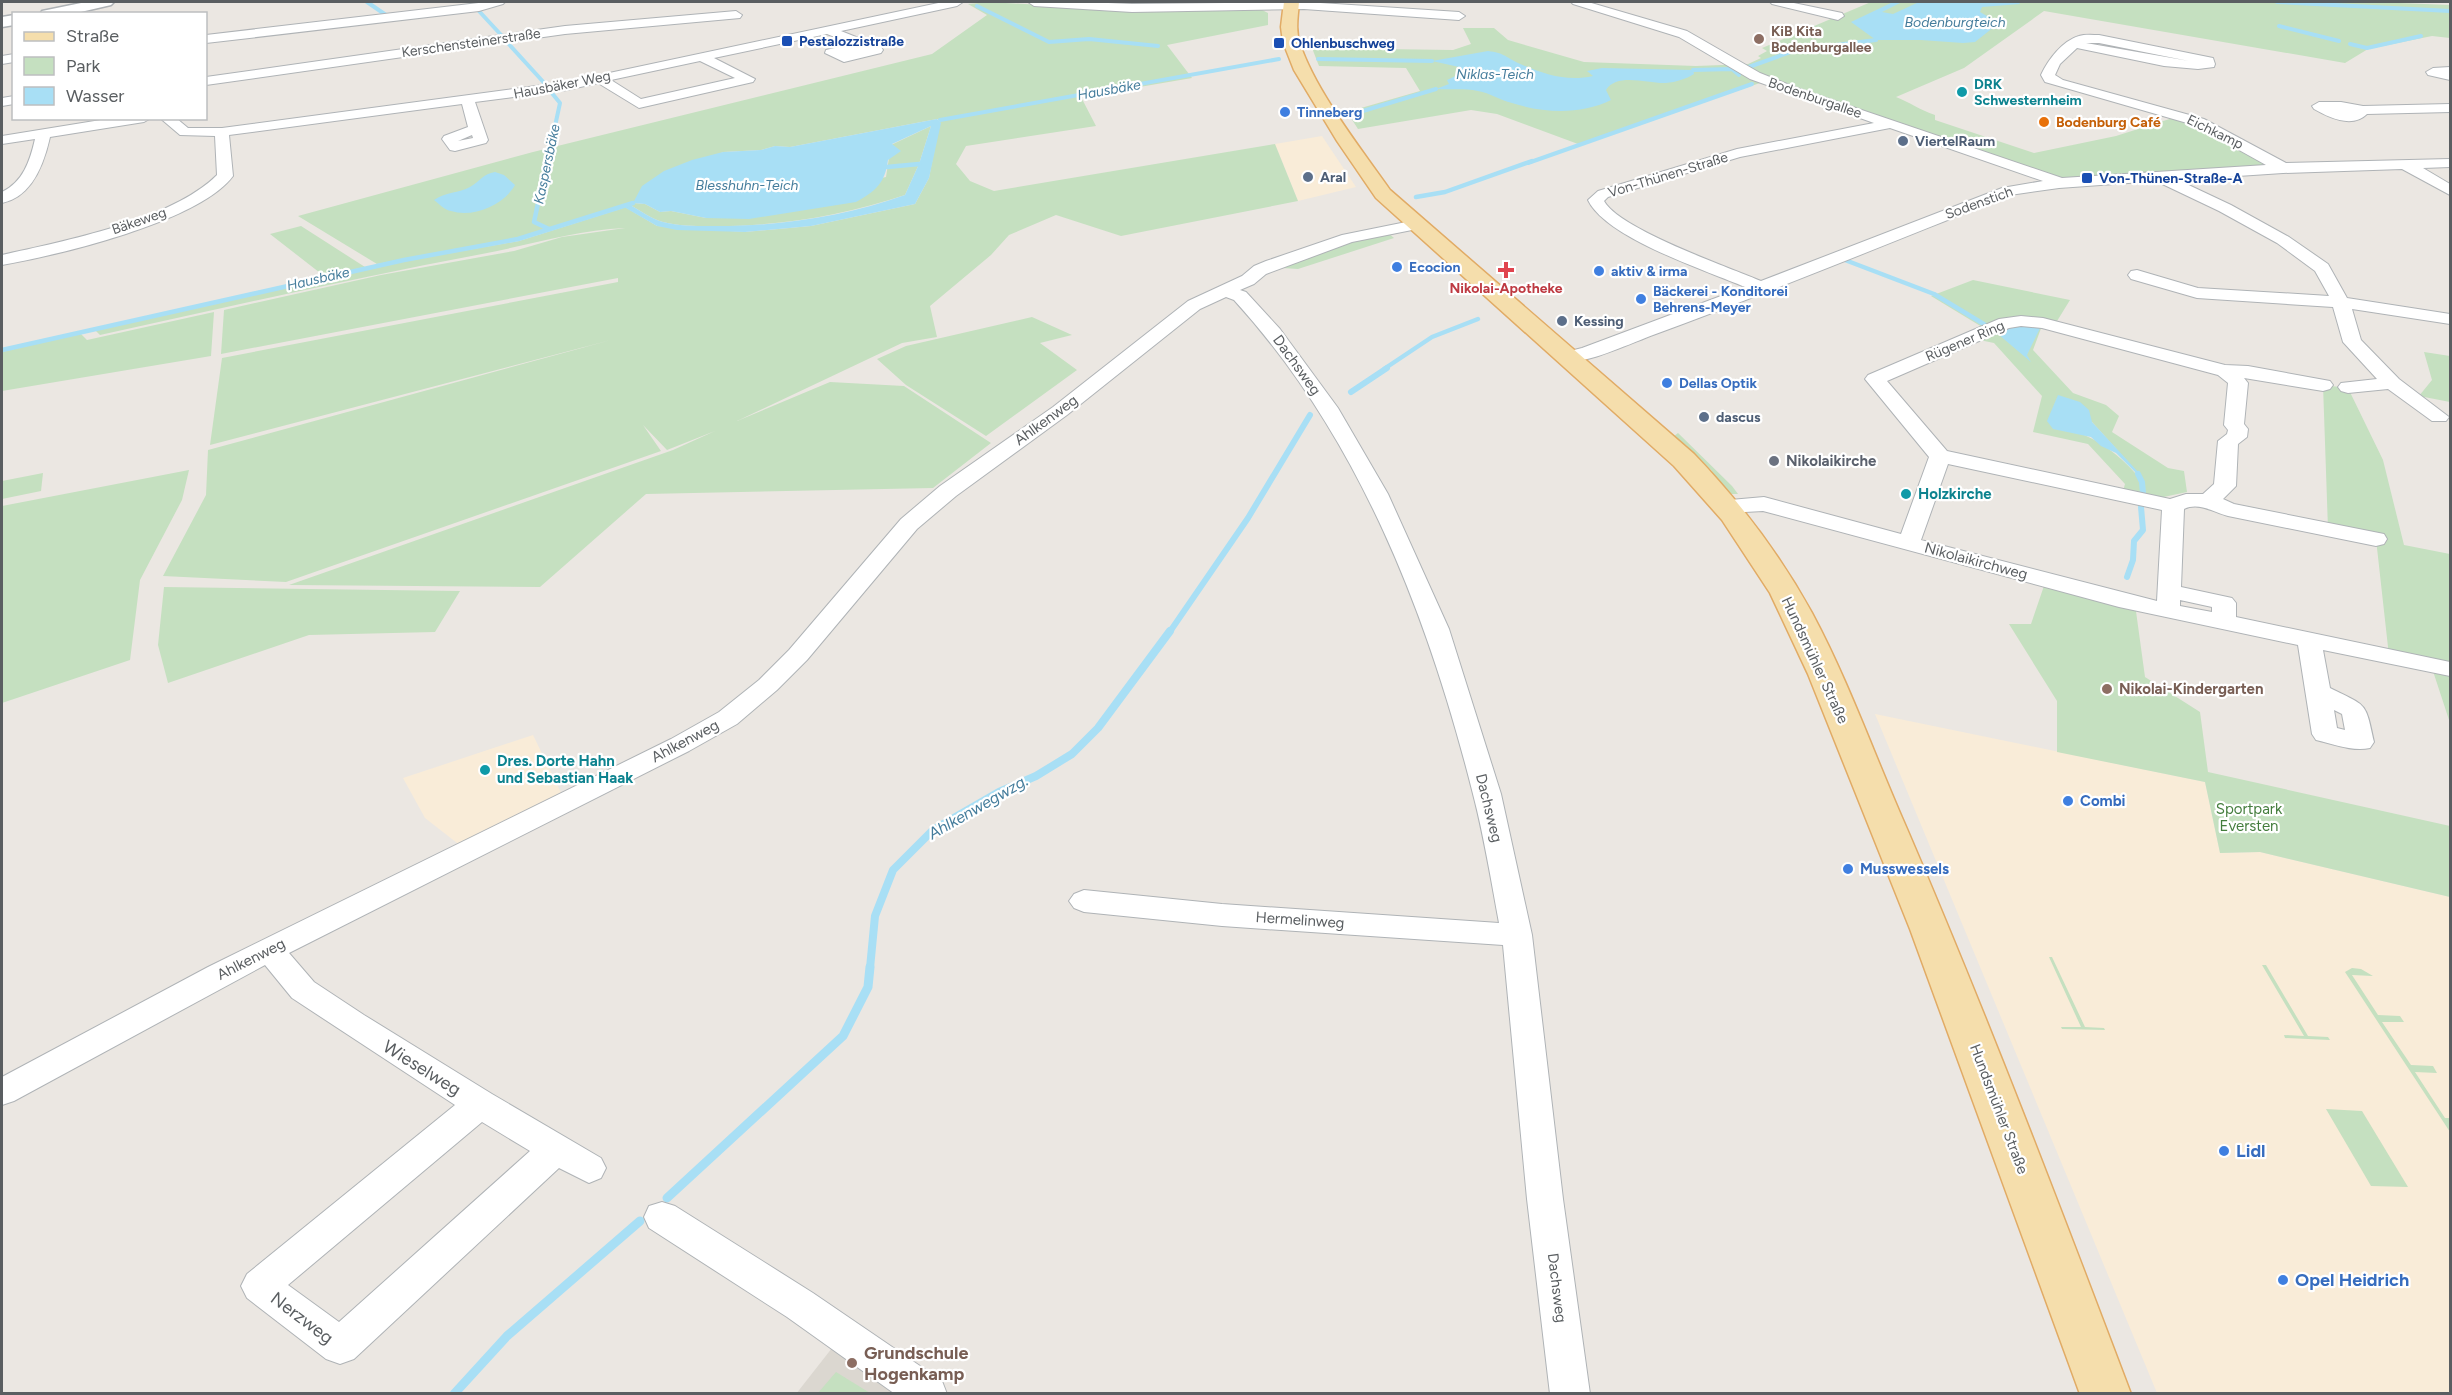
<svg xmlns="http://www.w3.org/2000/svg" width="2452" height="1395" font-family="Figtree,sans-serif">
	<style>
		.commercial { fill: #f9ecd8 }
		.education { fill: #dbd7d0 }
		.green { fill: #c5e0c0; fill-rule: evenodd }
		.water { fill: #a8dff5 }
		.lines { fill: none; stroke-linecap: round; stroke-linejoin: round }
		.stream-far4 { stroke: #a8dff5; stroke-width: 4 }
		.stream-far3 { stroke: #a8dff5; stroke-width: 4.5 }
		.stream-far2 { stroke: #a8dff5; stroke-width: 6 }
		.stream-far1 { stroke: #a8dff5; stroke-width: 8 }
		.stream { stroke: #a8dff5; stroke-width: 9 }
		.street-casing { stroke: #afb3b6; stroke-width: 2 }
		.secondary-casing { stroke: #aeb2b5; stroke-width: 3 }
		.primary-casing { stroke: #e1ab65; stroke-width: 3 }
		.street { fill: #fff; fill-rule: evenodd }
		.secondary { fill: #fff; fill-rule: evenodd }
		.primary { fill: #f5deac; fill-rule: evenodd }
		.education-dot { fill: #8d6e63; stroke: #fff; stroke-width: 2 }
		.transit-dot { fill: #1a4fb4; stroke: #fff; stroke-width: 2 }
		.culture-dot { fill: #0f9aa8; stroke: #fff; stroke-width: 2 }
		.shop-dot { fill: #3f7fe0; stroke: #fff; stroke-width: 2 }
		.food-dot { fill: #e8710a; stroke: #fff; stroke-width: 2 }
		.service-dot { fill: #5c6f8a; stroke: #fff; stroke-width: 2 }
		.health-dot { fill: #e0444e; stroke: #fff; stroke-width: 2 }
		.worship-dot { fill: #6b7280; stroke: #fff; stroke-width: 2 }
		.labels { text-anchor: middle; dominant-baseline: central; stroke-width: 4.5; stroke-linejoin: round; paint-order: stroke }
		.far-water-label { font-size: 14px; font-style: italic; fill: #457d9c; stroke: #fff }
		.far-education-label { font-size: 14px; font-weight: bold; fill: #785e54; stroke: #fff; text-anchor: start }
		.far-transit-label { font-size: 14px; font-weight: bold; fill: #164399; stroke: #fff; text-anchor: start }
		.far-street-label { font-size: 14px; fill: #5a5e61; stroke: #fff }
		.far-culture-label { font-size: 14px; font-weight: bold; fill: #0d838f; stroke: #fff; text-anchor: start }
		.far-shop-label { font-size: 14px; font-weight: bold; fill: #366cbe; stroke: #fff; text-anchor: start }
		.far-food-label { font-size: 14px; font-weight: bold; fill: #c56008; stroke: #fff; text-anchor: start }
		.far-service-label { font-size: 14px; font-weight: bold; fill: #4e5e75; stroke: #fff; text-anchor: start }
		.far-health-label { font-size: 14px; font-weight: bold; fill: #be3a42; stroke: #fff }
		.street-label { font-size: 15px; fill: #5a5e61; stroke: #fff }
		.worship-label { font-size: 15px; font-weight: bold; fill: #5b616d; stroke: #fff; text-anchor: start }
		.culture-label { font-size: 15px; font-weight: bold; fill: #0d838f; stroke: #fff; text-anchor: start }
		.education-label { font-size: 15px; font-weight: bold; fill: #785e54; stroke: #fff; text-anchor: start }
		.shop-label { font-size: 15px; font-weight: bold; fill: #366cbe; stroke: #fff; text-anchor: start }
		.park-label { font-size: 15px; fill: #447d3d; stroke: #fff }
		.water-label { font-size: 16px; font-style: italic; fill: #457d9c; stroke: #fff }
		.near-street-label { font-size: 18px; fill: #5a5e61; stroke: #fff }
		.near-shop-label { font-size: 18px; font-weight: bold; fill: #366cbe; stroke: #fff; text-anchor: start }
		.near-education-label { font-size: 18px; font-weight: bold; fill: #785e54; stroke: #fff; text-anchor: start }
	</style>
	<rect width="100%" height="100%" fill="#ebe7e2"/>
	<!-- commercial -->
	<g class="commercial">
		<polygon points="1322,136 1356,187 1298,201 1275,144"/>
		<polygon points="1875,714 2205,782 2220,853 2260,852 2450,897 2450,1393 2157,1393"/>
		<polygon points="533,735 565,801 466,850 425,818 403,778"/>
	</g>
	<!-- education -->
	<polygon class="education" points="843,1334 928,1394 796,1394"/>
	<!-- green -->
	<g class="green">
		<path d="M989 2 1094 8H1240L1262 10 1268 13V25L1167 45 1192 78 1081 97 1096 126 966 146 956 164 970 181 994 191 1275 144 1298 201 1121 236 1056 215 1009 235 991 255 930 306 937 337 902 343 737 421 830 382 904 386 991 443 933 488 646 494 540 587 289 585 673 450 715 431 667 450 643 425 661 451 286 582 163 576 206 495 208 450 611 340 210 445 222 358 618 282V278L221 354 224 310 381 275 514 251 562 237 625 228C576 230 530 245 482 254 354 278 227 307 100 335L95 330 399 262 519 241 620 209 617 207 516 238 377 264 298 216 533 152 932 54 987 15 968 4ZM937 119 940 120 929 178 915 204 811 226 745 232 657 226 625 207 630 205C641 211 652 219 663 222 678 226 694 226 709 226 776 227 842 216 905 195L919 164 931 126 891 145 886 177 706 218 671 211 660 212 645 204 633 203 723 152 761 150 775 146 790 147Z"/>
		<path d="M1871 2H2374L2450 5V38L2432 36 2368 49 2345 63 2044 11 1964 68 1896 97C1909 102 1920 110 1935 115V120L2034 153 2116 136 2179 116 2283 168 2059 183 1766 81 1578 144 1497 114 1471 110 1358 129 1347 112 1420 91 1406 68 1319 66 1312 48 1453 50 1471 44 1463 28H1494L1508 40 1584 62 1696 66 1748 64 1761 58 1758 56 1767 51 1762 48Z"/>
		<polygon points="301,226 365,267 324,276 270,234"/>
		<polygon points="1388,233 1394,238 1298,269 1282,268 1282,266 1358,240"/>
		<path d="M1973 280 2070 300 2054 326 2043 323 2033 350 2073 393 2106 405 2119 416 2112 432 2168 468 2184 471 2187 492 2159 498 2123 491 2125 484 2088 444 2033 432 2042 396 1994 343 1970 338 1987 330 1931 296ZM2092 422 2139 474H2136C2119 455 2100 440 2076 432Z"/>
		<polygon points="214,312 211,356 2,391 2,352 80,333 87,340"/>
		<polygon points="1032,317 1072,335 1040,343 1077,370 986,436 906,385 877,359 906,346"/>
		<polygon points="2424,352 2450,356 2450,402 2419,396 2432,380"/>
		<polygon points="2323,385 2348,388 2383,460 2404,545 2450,554 2450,723 2431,665 2389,656 2376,539 2328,529"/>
		<polygon points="1678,433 1732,486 1738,494 1727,494 1713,478 1712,471 1686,445 1673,437"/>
		<polygon points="189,470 182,500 140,580 130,660 2,703 2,506"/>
		<polygon points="43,473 41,491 2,499 2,481"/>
		<polygon points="2046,580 2135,604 2145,677 2200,712 2208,772 2450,826 2450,897 2260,852 2220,853 2205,782 2057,752 2057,701 2009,624 2031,624"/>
		<polygon points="164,587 460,591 435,632 309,635 168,683 158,645"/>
		<polygon points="2049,957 2052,957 2085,1027 2104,1028 2105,1030 2062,1029 2061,1027 2081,1027"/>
		<polygon points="2262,965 2266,965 2308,1036 2328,1037 2330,1040 2285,1038 2284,1035 2304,1036"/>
		<polygon points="2352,968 2361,969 2373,976 2352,975 2378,1015 2400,1016 2404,1022 2382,1022 2411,1065 2433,1066 2437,1073 2415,1072 2445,1118 2450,1118 2450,1132 2345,972"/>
		<polygon points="2326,1109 2362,1111 2408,1187 2371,1186"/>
		<polygon points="836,1372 870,1393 818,1393"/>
	</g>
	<!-- water -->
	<g class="water">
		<polygon points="1893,2 1902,2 1882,12 1893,14 1919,2 2018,2 2020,4 1982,7 1980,12 1999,23 1975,42 1963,43 1921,40 1876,40 1851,22"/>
		<path d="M1488 51C1504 53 1504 56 1518 63 1543 74 1566 82 1593 76L1587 71 1602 68 1693 70 1694 74C1686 79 1676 82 1666 83 1649 84 1617 72 1606 90L1611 100C1581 115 1543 113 1512 103 1500 100 1490 93 1478 91 1464 88 1450 90 1436 89L1449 84 1447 80 1462 73V70L1459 67 1432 61Z"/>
		<path d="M937 119 941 123 929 178 915 204 811 226 745 232 677 230 657 226 624 207 630 205C641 211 652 219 663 222 678 226 694 226 709 226 775 227 843 217 905 195L919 164 931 126 892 144 901 151 888 160C885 183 876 191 856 202L749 219 706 218 671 211 660 212 645 204 633 203 642 186 664 171 692 160 723 152 761 150 775 146 790 147Z"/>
		<path d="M495 172 504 175 515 185C504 205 473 218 451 211 445 210 439 204 434 200 445 192 459 193 470 187 480 181 483 174 495 172Z"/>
		<polygon points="2042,324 2027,355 2031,362 1992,329"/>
		<polygon points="2058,395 2080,402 2089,410 2092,422 2140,474 2137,474 2116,453 2101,446 2091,437 2053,429 2047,421"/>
	</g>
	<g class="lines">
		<!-- stream-far4 -->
		<g class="stream-far4">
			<polyline points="367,2 386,15 393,15"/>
			<polyline points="2277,2 2450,11"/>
			<polyline points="977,6 1049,42 1089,39 1158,46"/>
			<polyline points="478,10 503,37"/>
			<polyline points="2279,26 2339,41"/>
			<polyline points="506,41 547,86"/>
			<polyline points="2350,44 2367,48 2421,36"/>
			<polyline points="1318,59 1432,61"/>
			<polyline points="1746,68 1796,50 1876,40"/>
			<polyline points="1693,70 1732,69 1739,75"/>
			<polyline points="1353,114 1436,89"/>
			<polyline points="940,120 1279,59"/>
			<polyline points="547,163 560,103 551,92"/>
			<polyline points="1528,163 1752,84"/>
		</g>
		<!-- stream-far3 -->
		<g class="stream-far3">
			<polyline points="547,161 534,222 549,229"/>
			<polyline points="887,167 919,164"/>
			<polyline points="1416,197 1445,192 1532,161"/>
			<polyline points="1845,260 1934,294 1987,326"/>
			<polyline points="2,350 404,260 518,239 633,203"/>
			<polyline points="1384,369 1432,337 1478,319"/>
		</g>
		<!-- stream-far2 -->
		<g class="stream-far2">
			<polyline points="1351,392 1387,368"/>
			<polyline points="2138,474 2142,482 2143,493"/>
			<polyline points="2127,577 2133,560 2134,541 2143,530 2141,507"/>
			<polyline points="1169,633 1248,518 1310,415"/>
		</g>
		<!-- stream-far1 -->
		<polyline class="stream-far1" points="870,968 875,916 893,870 933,830 999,792 1036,776 1072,754 1098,728 1170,631"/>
		<!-- stream -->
		<g class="stream">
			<polyline points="667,1198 843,1036 868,987 870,967"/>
			<polyline points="454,1394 507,1336 640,1221"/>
		</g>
		<defs>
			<g id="street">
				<polygon points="487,2 505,2 503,4 479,11 206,43 206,35"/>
				<path d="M943 2H963L957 6 841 31 881 47 883 50 881 53 844 62 825 53 826 50 852 44 827 34 714 58 755 79 753 82 639 108 598 83 567 90 475 102 488 140 486 143 455 151 450 150 442 139 444 136 468 127 462 104 229 135 233 176C199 222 58 255 2 265V255C64 241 172 220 217 175L215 136 180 135 160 118H176L188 128H222L567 82ZM700 61 735 78 641 99 611 80ZM472 135 473 138 458 141Z"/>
				<polygon points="1028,2 1084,2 1132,4 1305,2 1459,12 1465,16 1459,20 1304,9 1132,12 1034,6"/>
				<path d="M1571 2H1588L1687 31 1760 73 1797 88 2062 178 2266 165 2194 125 2045 82 2041 75C2048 60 2062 41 2079 36 2085 34 2093 35 2099 35L2213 58 2215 64 2214 67 2198 69 2164 66 2077 48 2060 64 2055 75 2063 80 2204 119 2286 163 2450 159V167L2423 168 2450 184V195L2402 169 2283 173 2178 180 2231 205 2289 237 2328 264 2347 298 2450 314V324L2352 309 2361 340 2399 379 2449 417 2446 421H2432L2388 389 2348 393 2341 391 2338 387 2341 383 2377 379 2343 342 2333 307 2197 298 2131 279 2128 275 2131 271 2137 270 2198 288 2329 296 2315 271 2277 243 2219 211 2156 181 2059 188 2010 195C1892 242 1773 291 1653 335 1631 343 1584 366 1562 361L1560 357 1562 353 1582 348 1745 287C1705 270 1606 238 1588 200L1598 191 1737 149 1874 123 1750 79 1679 37 1573 4ZM2086 43H2099L2189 61ZM1890 128 2043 181 2002 188 1761 281C1728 267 1619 229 1604 201L1608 197 1740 157Z"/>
				<polygon points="1770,2 1789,2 1842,13 1844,16 1838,20 1772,4"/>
				<polygon points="736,11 742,15 740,18 565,34 206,85 206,77 565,26"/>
				<polygon points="14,54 14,62 2,64 2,56"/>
				<polygon points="2450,67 2450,80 2428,75 2426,72 2433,68"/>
				<polygon points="14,96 14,104 2,106 2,98"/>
				<path d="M2319 102H2341L2363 106 2450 104V112L2367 114C2352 129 2328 117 2314 109L2312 106Z"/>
				<path d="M113 118H151L144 122 50 137C44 164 32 197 2 203V192C23 182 30 161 35 139L2 144V136Z"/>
				<path d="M1416 220 1424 225 1422 228 1352 242 1266 274 1254 284 1240 290 1246 292 1280 329 1338 408 1388 494 1449 629 1501 794 1532 935 1563 1199 1590 1394H1550L1527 1199 1503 945 1222 926 1084 912 1074 908 1069 901 1074 894 1084 890 1222 904 1499 923C1491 880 1484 836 1473 794 1428 615 1359 437 1234 300L1226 297 1200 309 1067 415 956 496 917 529 807 660 777 690 737 724 689 751 289 953 314 982 364 1015 492 1094 601 1158 606 1168 601 1178 589 1183 559 1168 354 1359 340 1364 326 1359 247 1298 241 1286 247 1274 455 1105 292 998 265 965 14 1101 2 1105V1077L208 967 671 739 719 712 759 680 789 650 901 519 940 486 1053 407 1188 301 1242 276 1254 266 1266 261 1342 235ZM482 1122 530 1151 339 1322 288 1285Z"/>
				<path d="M2021 316 2043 318 2225 365 2248 366 2330 381 2333 385 2330 389 2323 391 2244 378 2248 383 2244 424 2248 429 2247 437 2238 444 2236 486 2223 499 2234 504 2384 534 2387 539 2384 544 2376 546 2228 516C2213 512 2199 502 2184 509L2181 587 2232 598 2236 603V617L2450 662V676L2323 650 2330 688C2368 707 2365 701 2374 742L2370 748C2353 752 2333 744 2316 740L2312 734 2298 645 2119 607 1763 511 1727 513 1719 511 1716 506 1719 501 1764 497 1901 534 1929 457 1865 379 1868 375 1999 319ZM2021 326 2042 328 2218 375 2228 383 2224 425 2228 430 2227 434 2218 441 2214 484 2203 494H2186L2170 499 1947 451 1887 381 2009 328ZM1948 464 2162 510 2157 601 1921 540ZM2180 600 2212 607V612L2180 606ZM2334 710 2342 714 2345 730 2337 728Z"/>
				<polygon points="662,1202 675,1206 813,1293 942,1381 947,1394 895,1394 787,1317 649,1228 644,1217 649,1206"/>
			</g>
			<g id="secondary">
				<polygon points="86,2 114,2 111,5 72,14 40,14 42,11"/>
				<polygon points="14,15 14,25 2,27 2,17"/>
			</g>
			<path id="primary" d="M1284 2H1299C1298 16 1295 30 1300 44 1315 90 1361 149 1390 190L1694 454C1740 502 1780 555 1812 613 1849 682 1875 757 1907 829 1987 1015 2059 1204 2131 1394H2080L1910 929 1808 674 1770 593 1722 520 1674 466 1376 198 1337 141 1294 70 1283 42 1281 27Z"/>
		</defs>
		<!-- street casing -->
		<use href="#street" class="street-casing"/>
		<!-- secondary casing -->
		<use href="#secondary" class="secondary-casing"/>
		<!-- primary casing -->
		<use href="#primary" class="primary-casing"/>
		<!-- street -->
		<use href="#street" class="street"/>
		<!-- secondary -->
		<use href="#secondary" class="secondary"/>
		<!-- primary -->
		<use href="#primary" class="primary"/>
	</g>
	<!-- markers -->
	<g class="education-dot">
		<circle cx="1759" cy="39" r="6"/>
		<circle cx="2107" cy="689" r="6"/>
		<circle cx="852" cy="1363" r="6"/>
	</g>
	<g class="transit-dot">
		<rect x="781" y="35" width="12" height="12" rx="3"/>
		<rect x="1273" y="37" width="12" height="12" rx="3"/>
		<rect x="2081" y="172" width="12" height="12" rx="3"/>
	</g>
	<g class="culture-dot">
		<circle cx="1962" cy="92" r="6"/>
		<circle cx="1906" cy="494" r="6"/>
		<circle cx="485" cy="770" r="6"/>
	</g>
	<g class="shop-dot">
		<circle cx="1285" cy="112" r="6"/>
		<circle cx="1397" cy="267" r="6"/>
		<circle cx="1599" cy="271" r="6"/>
		<circle cx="1641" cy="299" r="6"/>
		<circle cx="1667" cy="383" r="6"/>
		<circle cx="2068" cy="801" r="6"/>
		<circle cx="1848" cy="869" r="6"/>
		<circle cx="2224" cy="1151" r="6"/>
		<circle cx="2283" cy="1280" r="6"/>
	</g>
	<circle class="food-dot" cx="2044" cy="122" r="6"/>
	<g class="service-dot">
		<circle cx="1903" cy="141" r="6"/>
		<circle cx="1308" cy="177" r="6"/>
		<circle cx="1562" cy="321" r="6"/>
		<circle cx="1704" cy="417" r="6"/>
	</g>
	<path class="health-dot" d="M1503 261h6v6h6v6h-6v6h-6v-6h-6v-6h6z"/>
	<circle class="worship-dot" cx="1774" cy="461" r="6"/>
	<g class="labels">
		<!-- far-water labels -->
		<g class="far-water-label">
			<text x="1955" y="22">Bodenburgteich</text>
			<text x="1495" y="74">Niklas-Teich</text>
			<text transform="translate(1109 90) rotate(-10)">Hausbäke</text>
			<text transform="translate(547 164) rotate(-78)">Kaspersbäke</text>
			<text x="747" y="185">Blesshuhn-Teich</text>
			<text transform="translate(318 279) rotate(-13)">Hausbäke</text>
		</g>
		<!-- far-education labels -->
		<g class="far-education-label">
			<text x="1771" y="31">KiB Kita<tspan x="1771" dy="16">Bodenburgallee</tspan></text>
		</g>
		<!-- far-transit labels -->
		<g class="far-transit-label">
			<text x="799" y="41">Pestalozzistraße</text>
			<text x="1291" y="43">Ohlenbuschweg</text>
			<text x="2099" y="178">Von-Thünen-Straße-A</text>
		</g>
		<!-- far-street labels -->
		<g class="far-street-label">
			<text transform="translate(471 43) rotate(-8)">Kerschensteinerstraße</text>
			<text transform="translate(562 85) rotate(-11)">Hausbäker Weg</text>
			<text transform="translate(1815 98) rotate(19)">Bodenburgallee</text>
			<text transform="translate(2215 132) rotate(26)">Eichkamp</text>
			<text transform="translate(1668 175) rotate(-17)">Von-Thünen-Straße</text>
			<text transform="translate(1979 203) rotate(-20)">Sodenstich</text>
			<text transform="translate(139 221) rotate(-19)">Bäkeweg</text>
			<text transform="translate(1965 341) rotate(-23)">Rügener Ring</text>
		</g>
		<!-- far-culture labels -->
		<g class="far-culture-label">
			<text x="1974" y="84">DRK<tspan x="1974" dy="16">Schwesternheim</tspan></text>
		</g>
		<!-- far-shop labels -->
		<g class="far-shop-label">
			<text x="1297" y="112">Tinneberg</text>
			<text x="1409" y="267">Ecocion</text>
			<text x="1611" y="271">aktiv &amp; irma</text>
			<text x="1653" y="291">Bäckerei - Konditorei<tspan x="1653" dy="16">Behrens-Meyer</tspan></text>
			<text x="1679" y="383">Dellas Optik</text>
		</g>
		<!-- far-food labels -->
		<g class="far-food-label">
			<text x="2056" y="122">Bodenburg Café</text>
		</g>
		<!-- far-service labels -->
		<g class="far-service-label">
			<text x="1915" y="141">ViertelRaum</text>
			<text x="1320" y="177">Aral</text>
			<text x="1574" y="321">Kessing</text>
			<text x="1716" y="417">dascus</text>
		</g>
		<!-- far-health labels -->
		<g class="far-health-label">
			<text x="1506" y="288">Nikolai-Apotheke</text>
		</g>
		<!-- street labels -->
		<g class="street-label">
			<text transform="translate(1297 365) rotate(54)">Dachsweg</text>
			<text transform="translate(1046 420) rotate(-36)">Ahlkenweg</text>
			<text transform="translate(1976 561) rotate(15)">Nikolaikirchweg</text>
			<text transform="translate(1815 660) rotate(65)">Hundsmühler Straße</text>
			<text transform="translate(685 741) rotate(-28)">Ahlkenweg</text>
			<text transform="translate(1489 808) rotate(76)">Dachsweg</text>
			<text transform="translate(1300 920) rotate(4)">Hermelinweg</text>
			<text transform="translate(251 959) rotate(-27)">Ahlkenweg</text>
			<text transform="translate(1999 1109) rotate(69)">Hundsmühler Straße</text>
			<text transform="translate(1557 1288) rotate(83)">Dachsweg</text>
		</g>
		<!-- worship labels -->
		<g class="worship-label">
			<text x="1786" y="461">Nikolaikirche</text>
		</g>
		<!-- culture labels -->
		<g class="culture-label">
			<text x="1918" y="494">Holzkirche</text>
			<text x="497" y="761">Dres. Dorte Hahn<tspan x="497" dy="17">und Sebastian Haak</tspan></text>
		</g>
		<!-- education labels -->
		<g class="education-label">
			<text x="2119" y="689">Nikolai-Kindergarten</text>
		</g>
		<!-- shop labels -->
		<g class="shop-label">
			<text x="2080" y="801">Combi</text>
			<text x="1860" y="869">Musswessels</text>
		</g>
		<!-- park labels -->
		<g class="park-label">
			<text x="2249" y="809">Sportpark<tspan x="2249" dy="17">Eversten</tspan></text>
		</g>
		<!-- water labels -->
		<g class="water-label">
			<text transform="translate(978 807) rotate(-30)">Ahlkenwegwzg.</text>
		</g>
		<!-- near-street labels -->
		<g class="near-street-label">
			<text transform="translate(422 1068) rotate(32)">Wieselweg</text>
			<text transform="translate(302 1318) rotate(37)">Nerzweg</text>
		</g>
		<!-- near-shop labels -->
		<g class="near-shop-label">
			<text x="2236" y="1151">Lidl</text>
			<text x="2295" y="1280">Opel Heidrich</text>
		</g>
		<!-- near-education labels -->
		<g class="near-education-label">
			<text x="864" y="1353">Grundschule<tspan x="864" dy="21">Hogenkamp</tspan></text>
		</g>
	</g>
	<!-- border -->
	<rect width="2452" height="1395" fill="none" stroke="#5a5e61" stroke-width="6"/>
	<!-- legend -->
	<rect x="12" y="12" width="195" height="108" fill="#ffffff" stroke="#bdbfc0" stroke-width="1.5"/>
	<rect x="24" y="32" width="30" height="9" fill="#f5deac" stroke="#bdbfc0" stroke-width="1.5"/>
	<text x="66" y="42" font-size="18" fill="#5a5e61">Straße</text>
	<rect x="24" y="57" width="30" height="18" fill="#c5e0c0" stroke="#bdbfc0" stroke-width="1.5"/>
	<text x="66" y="72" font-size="18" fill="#5a5e61">Park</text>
	<rect x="24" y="87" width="30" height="18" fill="#a8dff5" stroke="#bdbfc0" stroke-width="1.5"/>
	<text x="66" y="102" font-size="18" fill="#5a5e61">Wasser</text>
</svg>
